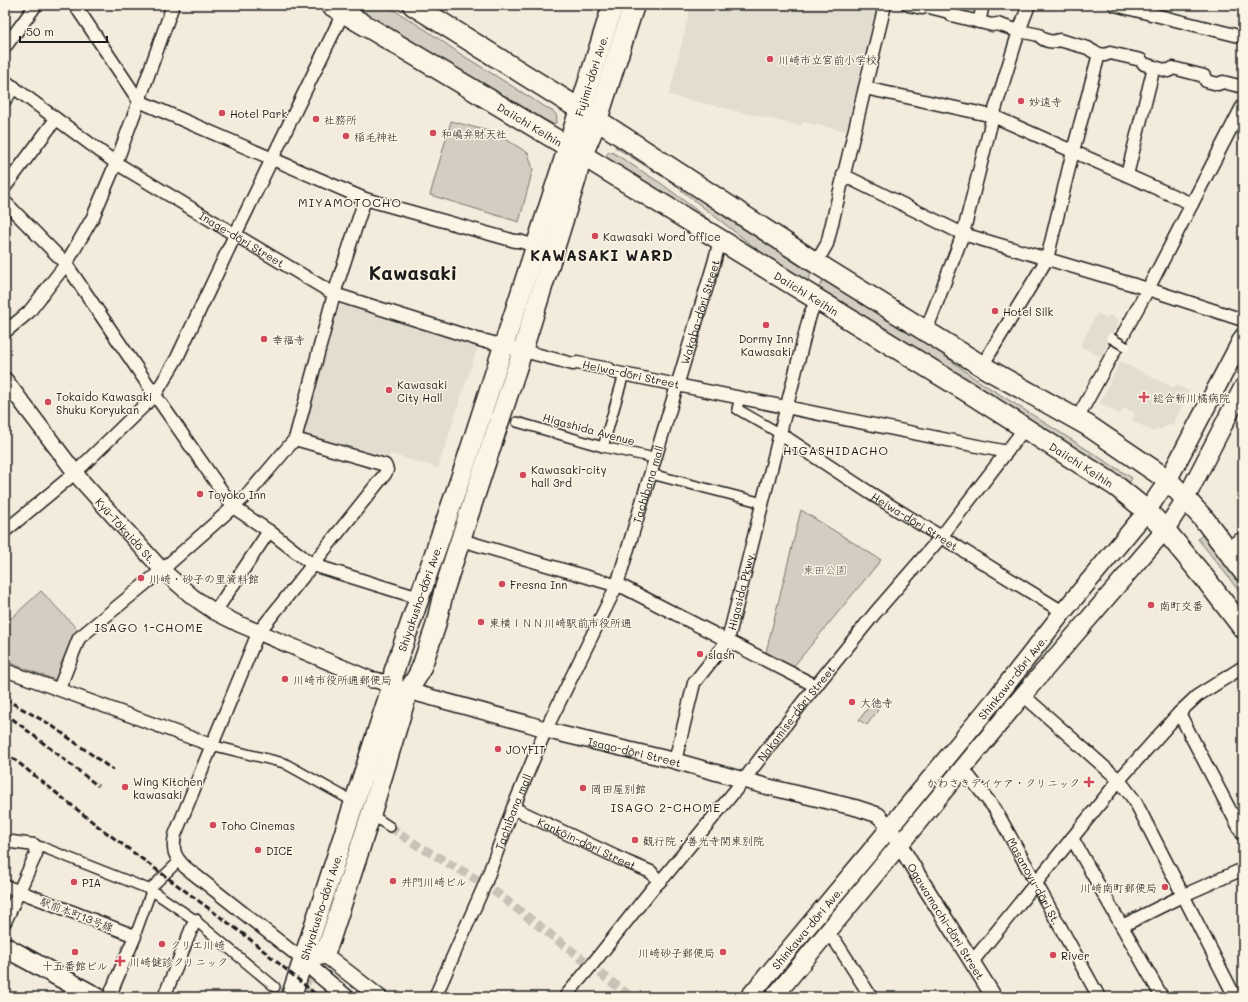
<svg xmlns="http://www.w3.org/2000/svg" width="1248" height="1002" font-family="Mali,'Klee One',sans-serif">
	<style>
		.built { fill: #e3ddcf }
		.green { fill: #d3cec1; stroke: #78756e }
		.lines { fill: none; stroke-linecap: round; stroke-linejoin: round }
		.pedestrian-tunnel { stroke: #c8c2b6; stroke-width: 9; stroke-dasharray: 9 4.5; stroke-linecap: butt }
		.pedestrian-casing { stroke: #1c1c1c; stroke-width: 12 }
		.minor-casing { stroke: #1c1c1c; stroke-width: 15 }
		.tertiary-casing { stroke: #1c1c1c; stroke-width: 18 }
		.secondary-casing { stroke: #1c1c1c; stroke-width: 20 }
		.primary-casing { stroke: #1c1c1c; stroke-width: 22 }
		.trunk-casing { stroke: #1c1c1c; stroke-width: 23 }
		.pedestrian { stroke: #fcf5e5; stroke-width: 9 }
		.minor { stroke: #fcf5e5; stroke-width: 12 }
		.tertiary { stroke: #fcf5e5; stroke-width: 15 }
		.secondary { stroke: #fcf5e5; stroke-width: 17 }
		.primary { stroke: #fcf5e5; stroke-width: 19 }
		.trunk { stroke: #fcf5e5; stroke-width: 20 }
		.rail { stroke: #1c1c1c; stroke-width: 3; stroke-dasharray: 6 3; stroke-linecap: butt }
		.pedestrian-bridge-casing { stroke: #1c1c1c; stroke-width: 12; stroke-linecap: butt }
		.pedestrian-bridge { stroke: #fcf5e5; stroke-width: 9 }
		.poi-dot { fill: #d1495b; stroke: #fcf5e5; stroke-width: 1.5 }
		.labels { text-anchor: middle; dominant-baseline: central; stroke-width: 3; stroke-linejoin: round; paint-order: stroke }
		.poi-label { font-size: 11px; fill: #1c1c1c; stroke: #fcf5e5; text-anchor: start }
		.street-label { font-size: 11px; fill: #1c1c1c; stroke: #fcf5e5 }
		.park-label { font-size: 11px; fill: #53514e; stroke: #fcf5e5 }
		.neighbourhood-label { font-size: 12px; letter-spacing: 1px; fill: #1c1c1c; stroke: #fcf5e5 }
		.district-label { font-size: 15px; font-weight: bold; letter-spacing: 1px; fill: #1c1c1c; stroke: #fcf5e5 }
		.town-label { font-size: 19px; font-weight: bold; fill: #1c1c1c; stroke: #fcf5e5 }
	</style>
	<rect width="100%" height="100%" fill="#f3ecdd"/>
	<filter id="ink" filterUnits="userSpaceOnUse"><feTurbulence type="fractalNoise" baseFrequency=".025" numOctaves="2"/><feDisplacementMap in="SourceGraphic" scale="8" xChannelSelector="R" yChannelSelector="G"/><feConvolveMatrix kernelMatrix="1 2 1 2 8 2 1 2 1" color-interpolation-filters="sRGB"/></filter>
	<g filter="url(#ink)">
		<!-- built -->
		<g class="built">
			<polygon points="691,5 877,5 846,131 803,122 800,126 669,95"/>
			<polygon points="345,306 478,346 438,468 391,454 387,459 380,459 303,438 302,434 339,307"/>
			<polygon points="1097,313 1107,319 1109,315 1119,320 1101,357 1080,346"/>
			<polygon points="1120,361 1174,388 1176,385 1189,391 1172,426 1169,424 1162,429 1156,429 1154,432 1132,420 1135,413 1124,408 1120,414 1100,403"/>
		</g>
		<!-- green -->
		<g class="green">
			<polygon points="350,5 386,5 426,30 459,53 555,113 557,117 556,123 553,124 547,121"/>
			<polygon points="451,121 496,133 528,153 533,169 519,222 430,195"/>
			<polygon points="616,145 665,175 732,222 812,273 807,282 771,260 668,180 615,147"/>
			<polygon points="609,152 612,152 662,184 712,222 712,223 607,159 606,155"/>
			<polygon points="824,280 933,347 974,378 1132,478 1129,483 1105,466 818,288"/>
			<polygon points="801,510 881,560 793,667 766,652"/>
			<polygon points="1202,535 1231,571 1243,589 1243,597 1226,574 1198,539"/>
			<polygon points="41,591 80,632 58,681 5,661 5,624"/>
			<polygon points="871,704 878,710 867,725 859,720"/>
		</g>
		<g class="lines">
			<!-- pedestrian-tunnel -->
			<g class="pedestrian-tunnel">
				<polyline points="390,827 420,847 485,884 631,997"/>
				<polyline points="304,989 314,997"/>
				<polyline points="302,997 313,964"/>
			</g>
			<defs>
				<g id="pedestrian">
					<polyline points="740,397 737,409 779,433"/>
					<polyline points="517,422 603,447 655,458"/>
					<polyline points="603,447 624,374"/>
					<polyline points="651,474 763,503"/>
					<polyline points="211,745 284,763 356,803"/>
					<polyline points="369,813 390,827"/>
					<polyline points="34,845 42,847 151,890 195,920 275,987"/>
					<polyline points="135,936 153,886 179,861"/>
				</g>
				<g id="minor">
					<polyline points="75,5 139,101 365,199 515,241 519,241 535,246"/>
					<path d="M908 5 922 8 925 6 949 12 951 15 992 25 997 24 1019 31 1039 35C1043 41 1052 43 1059 40L1088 48 1092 51 1099 54 1105 55 1110 53 1141 60 1144 64 1168 71 1173 68 1204 76 1206 81 1218 84 1223 82 1243 87"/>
					<polyline points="1115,5 1243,37"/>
					<polyline points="979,22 983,5"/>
					<polyline points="5,47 36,5"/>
					<path id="s1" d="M5 81 116 163 334 294 483 341H486L573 364 577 363 609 369 613 372 1007 452"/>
					<polyline points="865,88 993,116 1192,204"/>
					<polyline points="5,100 14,87"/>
					<polyline points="843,175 963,234 1148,289 1243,320"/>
					<polyline points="1127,175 1154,67"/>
					<polyline points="5,187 56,119"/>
					<polyline points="5,202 66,264 155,395 233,507 269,531 313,565 419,598"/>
					<polyline points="816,263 827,244 885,5"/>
					<polyline points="926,331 963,234 993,116 1019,31 1029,5"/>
					<polyline points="5,332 29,312 66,264 93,217 116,163 139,101 173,5"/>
					<polyline points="982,366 1047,259 1073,151 1099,54"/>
					<polyline points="1077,419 1148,289 1243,105"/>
					<path id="s2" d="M779 433 870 493 1063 612"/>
					<path d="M295 439 385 465 387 470 385 474 258 633 175 835C172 850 174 856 185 867L303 960"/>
					<polyline points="5,531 75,473 155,395 177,358 235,235 343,13"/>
					<polyline points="461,540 625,588 816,686"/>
					<polyline points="1226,548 1243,538"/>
					<polyline points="215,612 269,531"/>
					<polyline points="5,670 211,745"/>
					<polyline points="59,689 79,638 162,570 249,493 295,439 334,294 365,199"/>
					<polyline points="1023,695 1119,780 1135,801 1235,997"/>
					<polyline points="1179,713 1243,835"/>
					<path id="s3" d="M675 761 694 683 728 640 808 322 811 312 818 300"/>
					<path id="s4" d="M963 769 995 809 1099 997"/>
					<path id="s5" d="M513 808 627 862 651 872 659 882"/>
					<polyline points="1072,838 1162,997"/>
					<polyline points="5,842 12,842 34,845 36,854 5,922"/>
					<polyline points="5,886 135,936 109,997"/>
					<polyline points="1122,926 1184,895 1243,869"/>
					<polyline points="825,933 836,942 871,997"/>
					<polyline points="972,962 1119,780 1179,713 1197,696 1243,667"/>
					<polyline points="164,997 195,920"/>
					<path id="s6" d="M435 997 485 884 513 808 546 729 617 585 714 263 720 240"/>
					<path id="s7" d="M565 997 591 966 652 889 665 876 743 781 802 703 875 613 941 537 1025 428"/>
				</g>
				<g id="tertiary">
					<path id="s8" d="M5 380 80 479 162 570 193 597 215 612 239 624 372 680H376L408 691 529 724 557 733 668 759 765 786 857 808 878 815 889 827 922 882 994 997"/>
					<polyline points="324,954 379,997"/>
					<polyline points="303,960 316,972 346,997"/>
				</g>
				<g id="secondary">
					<path id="s9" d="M749 997 869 853 996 698 1063 612 1147 511 1168 480 1243 337"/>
					<polyline points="774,997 1023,695 1165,530 1186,498 1243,387"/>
				</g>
				<g id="primary">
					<polyline points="5,947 96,997"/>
					<polyline points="303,960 324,954 329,943 371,814 408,691 418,675 422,666 435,628 444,590 522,352 576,180 582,155"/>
					<path id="s10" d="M291 997 392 686 394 671 464 468 568 147"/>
				</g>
				<g id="trunk">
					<path id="s11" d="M331 5 582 155 968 392 1116 486 1147 511 1165 530 1207 581 1243 628"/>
					<polyline points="413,5 597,120 816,263 987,369 1087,425 1168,480 1204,519 1243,571"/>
					<path id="s12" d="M568 147 613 5"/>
					<polyline points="582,155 597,120 634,5"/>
				</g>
			</defs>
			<!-- pedestrian casing -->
			<use href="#pedestrian" class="pedestrian-casing"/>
			<!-- minor casing -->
			<use href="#minor" class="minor-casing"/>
			<!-- tertiary casing -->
			<use href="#tertiary" class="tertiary-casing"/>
			<!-- secondary casing -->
			<use href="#secondary" class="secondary-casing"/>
			<!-- primary casing -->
			<use href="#primary" class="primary-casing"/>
			<!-- trunk casing -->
			<use href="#trunk" class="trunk-casing"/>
			<!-- pedestrian -->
			<use href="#pedestrian" class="pedestrian"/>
			<!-- minor -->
			<use href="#minor" class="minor"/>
			<!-- tertiary -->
			<use href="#tertiary" class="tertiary"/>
			<!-- secondary -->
			<use href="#secondary" class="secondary"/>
			<!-- primary -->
			<use href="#primary" class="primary"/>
			<!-- trunk -->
			<use href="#trunk" class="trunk"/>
			<!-- rail -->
			<g class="rail">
				<polyline points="5,699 51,725 113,770"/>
				<polyline points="5,713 98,786"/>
				<polyline points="5,752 99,827 246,936 319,997"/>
			</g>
			<defs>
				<polyline id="pedestrian-bridge" points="1111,338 1126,347"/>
			</defs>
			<!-- pedestrian-bridge casing -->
			<use href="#pedestrian-bridge" class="pedestrian-bridge-casing"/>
			<!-- pedestrian-bridge -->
			<use href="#pedestrian-bridge" class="pedestrian-bridge"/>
		</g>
	</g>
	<!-- markers -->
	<g class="poi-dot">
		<circle cx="770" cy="59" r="4"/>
		<circle cx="1021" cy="101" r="4"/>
		<circle cx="222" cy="113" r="4"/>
		<circle cx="316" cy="119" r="4"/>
		<circle cx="433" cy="133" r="4"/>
		<circle cx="346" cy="136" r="4"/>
		<circle cx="595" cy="236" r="4"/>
		<circle cx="995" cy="311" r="4"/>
		<circle cx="766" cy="325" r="4"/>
		<circle cx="264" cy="339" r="4"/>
		<circle cx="389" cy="390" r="4"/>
		<path d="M1142 391h4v4h4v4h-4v4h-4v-4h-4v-4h4z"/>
		<circle cx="48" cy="402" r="4"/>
		<circle cx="523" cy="475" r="4"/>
		<circle cx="200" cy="494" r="4"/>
		<circle cx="141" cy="578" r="4"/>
		<circle cx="502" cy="584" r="4"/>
		<circle cx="1151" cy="605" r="4"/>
		<circle cx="481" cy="622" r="4"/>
		<circle cx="700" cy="654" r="4"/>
		<circle cx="285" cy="679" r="4"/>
		<circle cx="852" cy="702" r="4"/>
		<circle cx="498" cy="749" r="4"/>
		<path d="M1087 776h4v4h4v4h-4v4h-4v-4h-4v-4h4z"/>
		<circle cx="125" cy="787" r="4"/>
		<circle cx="583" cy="788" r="4"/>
		<circle cx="213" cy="825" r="4"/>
		<circle cx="635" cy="840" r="4"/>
		<circle cx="258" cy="850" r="4"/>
		<circle cx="393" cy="881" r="4"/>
		<circle cx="74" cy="882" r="4"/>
		<circle cx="1165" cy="887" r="4"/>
		<circle cx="162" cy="944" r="4"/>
		<circle cx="75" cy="952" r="4"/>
		<circle cx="723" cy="952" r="4"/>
		<circle cx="1053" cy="955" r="4"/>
		<path d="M118 955h4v4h4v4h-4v4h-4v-4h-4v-4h4z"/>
	</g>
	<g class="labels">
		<!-- poi labels -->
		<g class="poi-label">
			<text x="778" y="59">川崎市立宮前小学校</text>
			<text x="1029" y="101">妙遠寺</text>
			<text x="230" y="113">Hotel Park</text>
			<text x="324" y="119">社務所</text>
			<text x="441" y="133">和嶋弁財天社</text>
			<text x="354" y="136">稲毛神社</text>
			<text x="603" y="236">Kawasaki Word office</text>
			<text x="1003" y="311">Hotel Silk</text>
			<text x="766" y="338" text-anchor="middle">Dormy Inn<tspan x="766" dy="13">Kawasaki</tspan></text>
			<text x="272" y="339">幸福寺</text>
			<text x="397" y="384">Kawasaki<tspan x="397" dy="13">City Hall</tspan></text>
			<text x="56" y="396">Tokaido Kawasaki<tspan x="56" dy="13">Shuku Koryukan</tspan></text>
			<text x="1153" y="397">総合新川橘病院</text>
			<text x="531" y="469">Kawasaki-city<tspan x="531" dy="13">hall 3rd</tspan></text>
			<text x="208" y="494">Toyoko Inn</text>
			<text x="149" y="578">川崎・砂子の里資料館</text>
			<text x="510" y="584">Fresna Inn</text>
			<text x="1159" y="605">南町交番</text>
			<text x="489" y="622">東横ＩＮＮ川崎駅前市役所通</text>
			<text x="708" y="654">slash</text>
			<text x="293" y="679">川崎市役所通郵便局</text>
			<text x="860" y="702">大徳寺</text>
			<text x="506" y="749">JOYFIT</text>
			<text x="133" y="781">Wing Kitchen<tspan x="133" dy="13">kawasaki</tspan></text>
			<text x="1080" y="782" text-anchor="end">かわさきデイケア・クリニック</text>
			<text x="591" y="788">岡田屋別館</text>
			<text x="221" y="825">Toho Cinemas</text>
			<text x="643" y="840">観行院・善光寺関東別院</text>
			<text x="266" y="850">DICE</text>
			<text x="401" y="881">井門川崎ビル</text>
			<text x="82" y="882">PIA</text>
			<text x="1157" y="887" text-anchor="end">川崎南町郵便局</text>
			<text x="170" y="944">クリエ川崎</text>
			<text x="715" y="952" text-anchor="end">川崎砂子郵便局</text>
			<text x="1061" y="955">River</text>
			<text x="129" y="961">川崎健診クリニック</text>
			<text x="75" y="965" text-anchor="middle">十五番館ビル</text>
		</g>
		<!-- street labels -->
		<g class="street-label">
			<text stroke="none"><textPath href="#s12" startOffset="75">Fujimi-dōri Ave.</textPath></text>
			<text stroke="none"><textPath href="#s11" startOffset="232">Daiichi Keihin</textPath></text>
			<text stroke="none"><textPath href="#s1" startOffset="285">Inage-dōri Street</textPath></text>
			<text stroke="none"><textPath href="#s11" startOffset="556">Daiichi Keihin</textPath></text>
			<text stroke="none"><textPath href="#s6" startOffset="736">Wakaba-dōri Street</textPath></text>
			<text transform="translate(631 374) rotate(12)">Heiwa-dōri Street</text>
			<text transform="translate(589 429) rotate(15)">Higashida Avenue</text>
			<text stroke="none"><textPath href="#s11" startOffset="880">Daiichi Keihin</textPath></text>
			<text stroke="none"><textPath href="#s6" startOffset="556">Tachibana mall</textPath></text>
			<text stroke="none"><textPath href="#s2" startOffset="162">Heiwa-dōri Street</textPath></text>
			<text stroke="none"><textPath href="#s8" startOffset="193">Kyū-Tōkaidō St.</textPath></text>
			<text stroke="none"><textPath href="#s3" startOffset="186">Higasida Pkwy.</textPath></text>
			<text stroke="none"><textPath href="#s10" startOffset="419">Shiyakusho-dōri Ave.</textPath></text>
			<text stroke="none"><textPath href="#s9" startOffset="414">Shinkawa-dōri Ave.</textPath></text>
			<text stroke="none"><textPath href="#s7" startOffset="366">Nakamise-dōri Street</textPath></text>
			<text stroke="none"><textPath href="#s8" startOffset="758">Isago-dōri Street</textPath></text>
			<text stroke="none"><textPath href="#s6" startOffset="201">Tachibana mall</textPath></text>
			<text stroke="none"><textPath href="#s5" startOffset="82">Kankōin-dōri Street</textPath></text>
			<text stroke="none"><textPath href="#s4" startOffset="133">Masanoyu-dōri St.</textPath></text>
			<text stroke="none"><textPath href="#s10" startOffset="95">Shiyakusho-dōri Ave.</textPath></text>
			<text transform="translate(77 914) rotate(21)">駅前本町13号線</text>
			<text stroke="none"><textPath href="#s8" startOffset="1136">Ogawamachi-dōri Street</textPath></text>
			<text stroke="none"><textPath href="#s9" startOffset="90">Shinkawa-dōri Ave.</textPath></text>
		</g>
		<!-- park labels -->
		<g class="park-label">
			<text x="825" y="569">東田公園</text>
		</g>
		<!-- neighbourhood labels -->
		<g class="neighbourhood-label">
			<text x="350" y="202">MIYAMOTOCHO</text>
			<text x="836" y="450">HIGASHIDACHO</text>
			<text x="149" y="627">ISAGO 1-CHOME</text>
			<text x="666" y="807">ISAGO 2-CHOME</text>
		</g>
		<!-- district labels -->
		<g class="district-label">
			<text x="602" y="255">KAWASAKI WARD</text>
		</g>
		<!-- town labels -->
		<g class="town-label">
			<text x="413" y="272">Kawasaki</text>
		</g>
	</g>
	<!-- margin -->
	<rect width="1248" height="1002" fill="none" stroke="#fcf5e5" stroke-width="20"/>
	<rect x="10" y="10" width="1228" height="982" fill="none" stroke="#1c1c1c" stroke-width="1.5" filter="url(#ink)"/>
	<!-- scale -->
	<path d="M20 36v6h87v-6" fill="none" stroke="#1c1c1c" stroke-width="2"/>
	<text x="26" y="36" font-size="12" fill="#1c1c1c" stroke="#fcf5e5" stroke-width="3" paint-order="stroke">50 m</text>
</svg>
